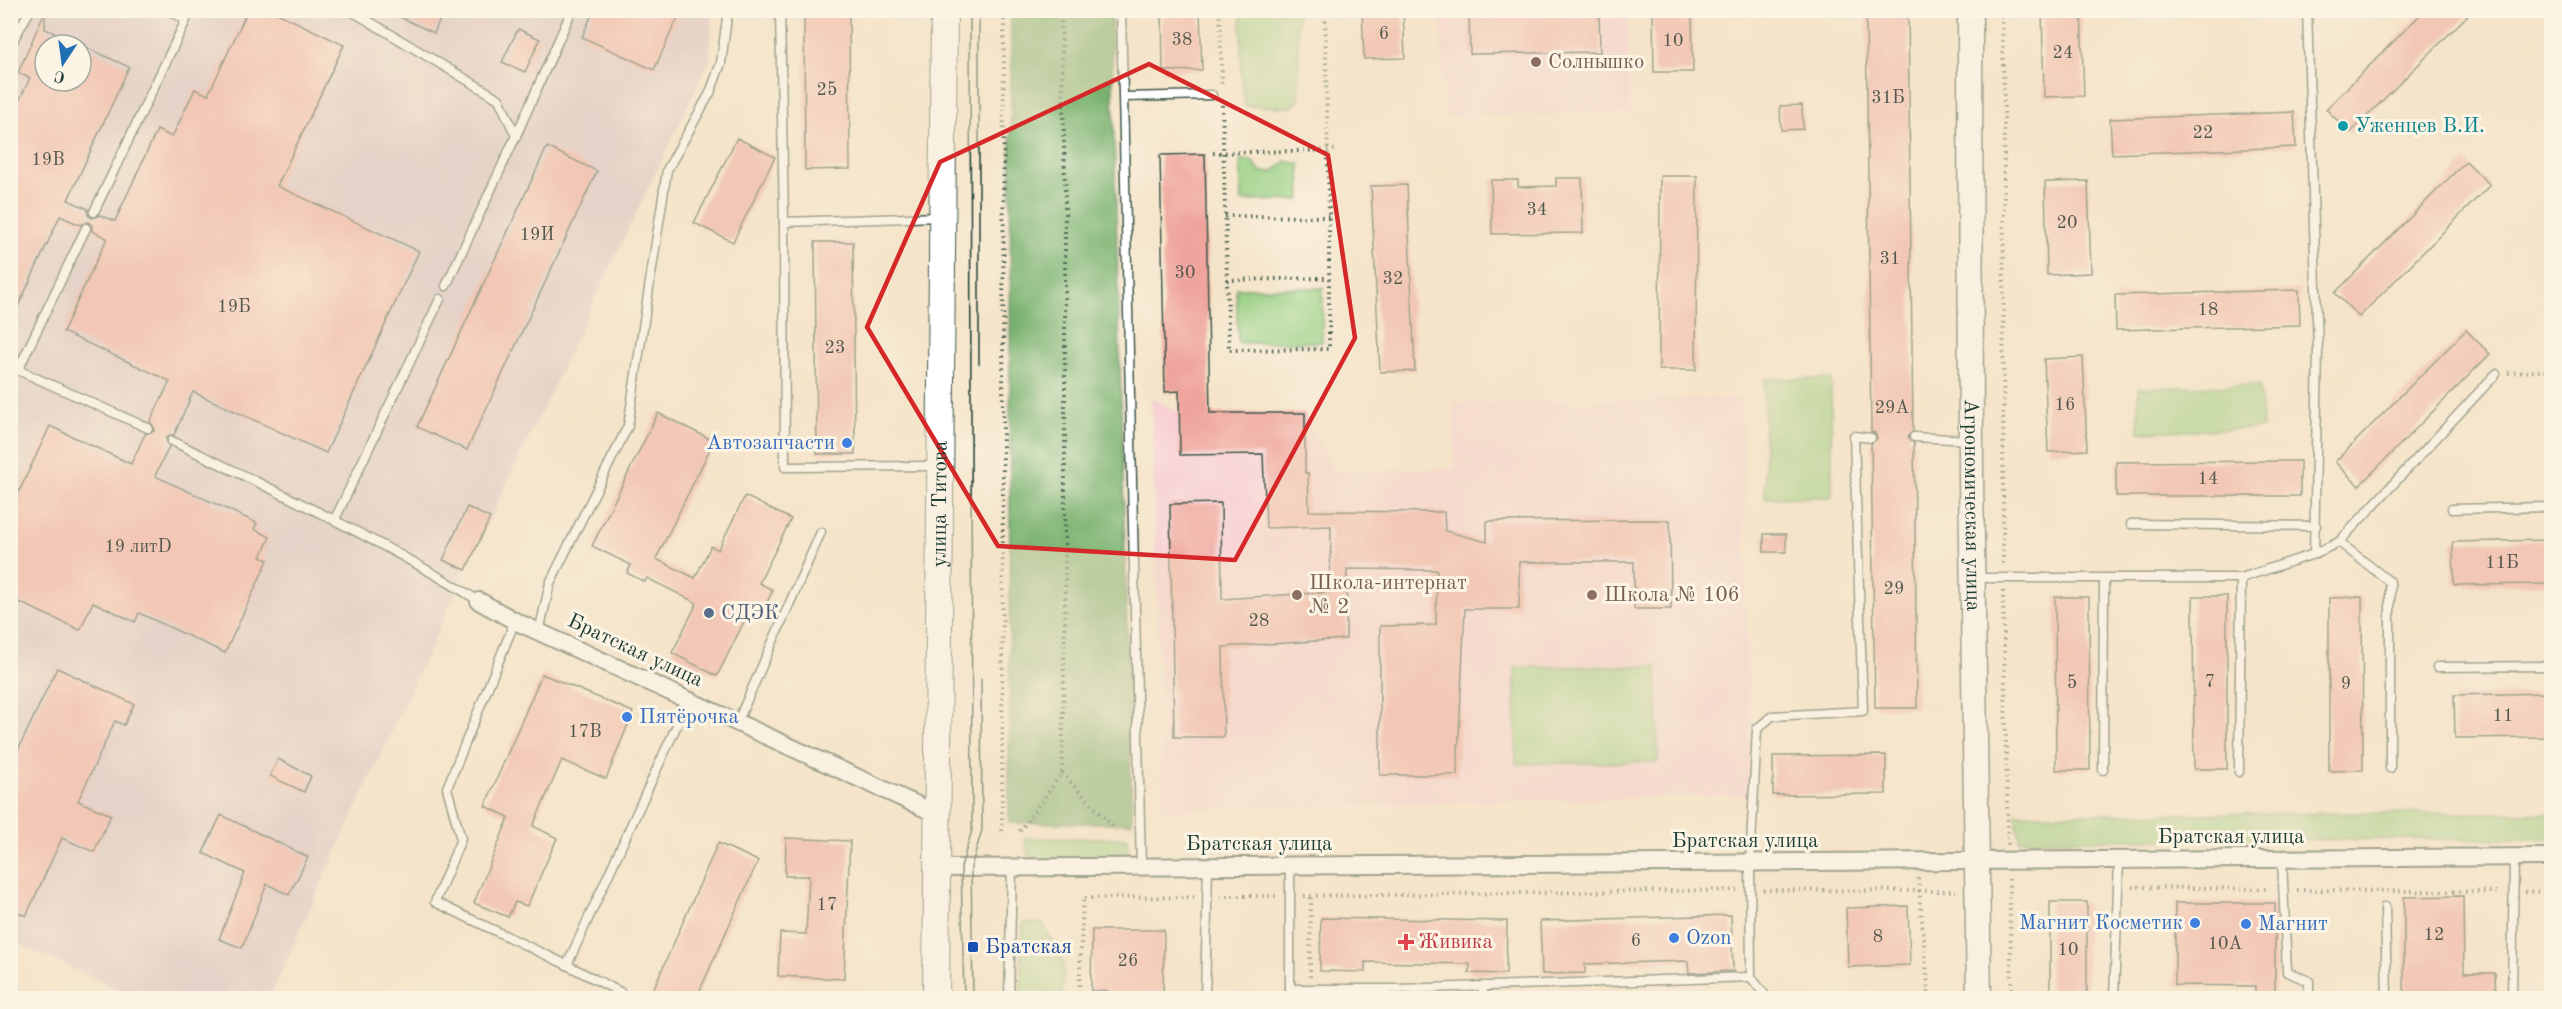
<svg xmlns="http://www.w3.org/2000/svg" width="2562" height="1009" font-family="'Old Standard TT',serif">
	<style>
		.built { fill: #f7cfd3 }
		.industrial { fill: #d2bdc7; fill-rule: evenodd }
		.green { fill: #97cf82; stroke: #5b865b; stroke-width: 1.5 }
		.forest { fill: #79b270; stroke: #4c7852; stroke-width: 1.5 }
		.building { fill: #efa59e; fill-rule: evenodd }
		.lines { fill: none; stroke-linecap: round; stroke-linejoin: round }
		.lane-casing { stroke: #3f564a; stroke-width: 11 }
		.street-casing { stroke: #3f564a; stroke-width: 20 }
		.secondary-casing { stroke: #3f564a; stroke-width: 27 }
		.primary-casing { stroke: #3f564a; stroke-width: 28 }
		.path { stroke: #3f564a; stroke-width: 4; stroke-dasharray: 1.5 4.5; stroke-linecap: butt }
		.lane { stroke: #fff; stroke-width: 8 }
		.street { stroke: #fff; stroke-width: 16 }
		.secondary { stroke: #fff; stroke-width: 24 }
		.primary { stroke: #fff; stroke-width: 26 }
		.tram { stroke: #1f3d34; stroke-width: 1.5 }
		.marked { fill: none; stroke: #d62828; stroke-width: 4.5; stroke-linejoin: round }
		.education-dot { fill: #8d6e63; stroke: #fcf5e5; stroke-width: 2 }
		.culture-dot { fill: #0f9aa8; stroke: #fcf5e5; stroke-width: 2 }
		.shop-dot { fill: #3f7fe0; stroke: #fcf5e5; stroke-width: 2 }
		.service-dot { fill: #5c6f8a; stroke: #fcf5e5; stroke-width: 2 }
		.health-dot { fill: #e0444e; stroke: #fcf5e5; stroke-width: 2 }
		.transit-dot { fill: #1a4fb4; stroke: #fcf5e5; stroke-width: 2 }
		.labels { text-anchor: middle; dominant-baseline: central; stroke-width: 6; stroke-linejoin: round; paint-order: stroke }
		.number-label { font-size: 18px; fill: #53574e }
		.education-label { font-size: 21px; fill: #785e54; stroke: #fcf5e5; text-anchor: start }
		.culture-label { font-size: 21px; fill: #0d838f; stroke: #fcf5e5; text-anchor: start }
		.shop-label { font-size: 21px; fill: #366cbe; stroke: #fcf5e5; text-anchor: start }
		.street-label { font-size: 21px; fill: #1f3d34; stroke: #fcf5e5 }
		.service-label { font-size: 21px; fill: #4e5e75; stroke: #fcf5e5; text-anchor: start }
		.health-label { font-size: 21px; fill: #be3a42; stroke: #fcf5e5; text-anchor: start }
		.transit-label { font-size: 21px; fill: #164399; stroke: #fcf5e5; text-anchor: start }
	</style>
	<rect width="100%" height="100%" fill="#fcf5e5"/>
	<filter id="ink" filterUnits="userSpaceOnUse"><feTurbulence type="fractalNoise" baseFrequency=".0167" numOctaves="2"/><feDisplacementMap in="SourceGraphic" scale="12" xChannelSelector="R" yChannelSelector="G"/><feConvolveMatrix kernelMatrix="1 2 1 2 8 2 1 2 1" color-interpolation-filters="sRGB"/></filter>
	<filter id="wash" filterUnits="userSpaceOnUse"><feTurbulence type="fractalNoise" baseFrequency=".008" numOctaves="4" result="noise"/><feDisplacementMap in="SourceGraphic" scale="24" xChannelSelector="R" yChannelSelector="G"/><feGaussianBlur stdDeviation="1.35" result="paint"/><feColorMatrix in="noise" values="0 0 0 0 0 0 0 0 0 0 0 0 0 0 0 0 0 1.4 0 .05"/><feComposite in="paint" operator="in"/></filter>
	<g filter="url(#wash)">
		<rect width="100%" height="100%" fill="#f4e4c9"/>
		<!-- built -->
		<g class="built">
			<polygon points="1440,11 1628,11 1630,113 1445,116"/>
			<polygon points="1151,398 1180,413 1305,413 1333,470 1455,469 1454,403 1742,398 1751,795 1163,810"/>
		</g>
		<!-- industrial -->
		<path class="industrial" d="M11 11H712L710 59 490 518 269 998H138L11 941ZM45 45H81V81H45Z"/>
		<!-- green -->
		<g class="green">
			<polygon points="1241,11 1297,11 1299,100 1292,107 1245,106 1241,75"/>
			<polygon points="1240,160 1251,160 1261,172 1273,172 1286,161 1300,164 1301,200 1242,201"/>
			<polygon points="1236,288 1323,288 1322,342 1238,343"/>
			<polygon points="1764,379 1831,379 1832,497 1765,498"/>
			<polygon points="2260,385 2262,428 2139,432 2138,388"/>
			<polygon points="1657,666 1658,762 1516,764 1515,667"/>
			<polygon points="2551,813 2551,839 2019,840 2016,814"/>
			<polygon points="1025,838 1127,838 1128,852 1120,861 1031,859 1027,853"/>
			<polygon points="1023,923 1042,923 1064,963 1062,998 1020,998"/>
		</g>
		<!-- forest -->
		<polygon class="forest" points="1011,11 1111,11 1132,823 1009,823"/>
		<g id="blocks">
			<!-- building -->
			<g class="building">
				<path d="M248 10H271L344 45 277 186 419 251 326 453 193 392 174 435H169L166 439 169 447 155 476 257 523 254 529 270 537 261 557 268 560 225 653 139 613 135 622 93 602 80 630 10 598V511L50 426 131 464 145 434 154 431V427L150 422 170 381 63 332 107 238 92 231V225L88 222 80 225 60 216 10 324V120L30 78 18 73 45 11V29L83 44 81 45 129 67 68 200 88 209V215L92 218 100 215 115 221 157 130 172 137 195 89 208 95ZM45 45H81V81H45Z"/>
				<polygon points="385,10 444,10 434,33"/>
				<polygon points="594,10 681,10 654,70 582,37"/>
				<polygon points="804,10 849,10 850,169 805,170"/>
				<polygon points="1162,10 1200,10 1202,70 1163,71"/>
				<polygon points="1362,10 1403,10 1405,58 1364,59"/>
				<polygon points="1599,10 1600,52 1470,54 1469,12"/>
				<polygon points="1653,10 1692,10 1693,72 1654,72"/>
				<polygon points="1866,10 1908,10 1913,431 1908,437 1914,443 1917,708 1875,708 1871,444 1877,438 1875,433 1871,432"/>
				<polygon points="2081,10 2084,96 2044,97 2042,11"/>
				<polygon points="2425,10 2473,10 2350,133 2326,109"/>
				<polygon points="518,29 540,39 525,72 502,62"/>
				<polygon points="1802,105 1803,129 1781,130 1780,106"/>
				<polygon points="2294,112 2296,147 2112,154 2110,119"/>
				<polygon points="737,138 775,157 733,242 694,223"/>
				<polygon points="547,147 597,171 467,450 417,427"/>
				<polygon points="1205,154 1210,413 1305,413 1305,473 1308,473 1309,511 1444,512 1445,531 1487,542 1487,521 1670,520 1671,609 1634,609 1634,562 1519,562 1519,609 1465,609 1457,775 1380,775 1380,626 1436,625 1437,570 1347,569 1346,639 1223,647 1224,737 1174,737 1170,504 1221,503 1222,599 1330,592 1331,526 1266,528 1263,454 1180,455 1179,391 1165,392 1160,155"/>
				<polygon points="2466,161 2490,185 2359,317 2335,293"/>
				<polygon points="1660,176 1697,176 1696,370 1659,370"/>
				<polygon points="1556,178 1582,178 1583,233 1492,234 1491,180 1518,180 1518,187 1556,186"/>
				<polygon points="2088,181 2091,273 2047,275 2045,182"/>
				<polygon points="1407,185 1415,371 1380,372 1371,186"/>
				<polygon points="815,242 853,242 855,454 817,454"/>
				<polygon points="2299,290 2300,325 2116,330 2115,295"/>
				<polygon points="2466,330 2490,354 2359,486 2335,462"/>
				<polygon points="2083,357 2087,450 2048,452 2044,359"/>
				<polygon points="658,413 714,441 656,559 695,578 711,546 718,550 745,496 791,519 759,583 773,590 761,614 751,608 717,676 672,653 697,603 647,578 645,582 627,573 631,565 592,546"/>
				<polygon points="2300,461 2300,496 2116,496 2116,462"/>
				<polygon points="467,507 490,518 466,570 443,560"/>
				<rect x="1764" y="534" width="22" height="18"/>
				<polygon points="2552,540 2552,584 2454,585 2453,542"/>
				<polygon points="2193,596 2227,596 2227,769 2194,769"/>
				<polygon points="2055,597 2089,597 2090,770 2056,770"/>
				<polygon points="2362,597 2363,770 2329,771 2329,598"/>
				<polygon points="57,668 134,704 124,725 115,721 78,801 111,815 94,852 62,838 26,916 10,909 10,767"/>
				<polygon points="542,674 633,712 606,779 562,760 533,826 557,838 527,906 515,902 508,917 474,903 509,817 485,806"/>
				<polygon points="2552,693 2552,737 2455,738 2454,695"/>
				<polygon points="1886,755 1886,794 1773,795 1773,756"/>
				<polygon points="278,759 311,776 304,792 270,776"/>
				<polygon points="221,815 308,857 289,895 267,884 242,948 219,939 245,873 203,853"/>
				<polygon points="786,838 850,841 844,979 778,976 780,933 806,934 809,876 785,876"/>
				<polygon points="718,843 758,861 696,999 649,999"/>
				<polygon points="2463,896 2464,973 2495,973 2496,999 2464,999 2464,995 2404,996 2404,897"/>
				<rect x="2050" y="902" width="37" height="97"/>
				<polygon points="2175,903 2275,903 2275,999 2255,999 2255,986 2175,985"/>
				<polygon points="1908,906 1910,965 1848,967 1846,908"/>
				<polygon points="1731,915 1733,971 1689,973 1688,961 1585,964 1585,973 1542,974 1540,921"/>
				<polygon points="1321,918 1507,921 1506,974 1469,973 1470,964 1365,962 1365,972 1320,971"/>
				<polygon points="1092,930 1164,930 1163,999 1108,999 1108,991 1091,991"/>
			</g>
		</g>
	</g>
	<g filter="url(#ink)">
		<use href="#blocks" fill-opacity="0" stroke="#3f564a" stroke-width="1.5"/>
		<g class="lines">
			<defs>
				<g id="lane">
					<polyline points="350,10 499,99 516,136 446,286"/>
					<polyline points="780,10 784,222 785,467 938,466"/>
					<polyline points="1121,10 1141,867"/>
					<polyline points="2307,10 2318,349 2314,554"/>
					<polyline points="2543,10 2552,20"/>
					<polyline points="10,46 30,10"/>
					<polyline points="1124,97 1212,95"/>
					<polyline points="516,136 572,10"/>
					<polyline points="94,212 186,20 168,10"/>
					<polyline points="784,222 939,217"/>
					<polyline points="86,228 18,370 148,428"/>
					<polyline points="1914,437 1969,440"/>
					<path d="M172 441C276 491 381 540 479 601"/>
					<polyline points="2452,509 2552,507"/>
					<polyline points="335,519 440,299"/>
					<polyline points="2131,524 2316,526"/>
					<polyline points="2339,542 2390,582 2390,768"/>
					<polyline points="1975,578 2241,578 2314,554 2339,542 2496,374"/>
					<polyline points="515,621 447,788 461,839 435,902 567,965 688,701"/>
					<polyline points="539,632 550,583 628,426 667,170 710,93 721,63 728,10"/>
					<polyline points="2437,667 2552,666"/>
					<polyline points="737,723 821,532"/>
					<polyline points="2103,770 2104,578"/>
					<polyline points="2239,772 2241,578"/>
					<polyline points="2282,860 2287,972 2309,981 2309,998"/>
					<polyline points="2385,907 2387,998"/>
					<polyline points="567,965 620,992 617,998"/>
					<polyline points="1483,986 1483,998"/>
					<polyline points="1290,989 1398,989 1751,977"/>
					<polyline points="1009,998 1012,867"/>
					<polyline points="1205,998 1208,867"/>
					<polyline points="1290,998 1290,866"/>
					<polyline points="1767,998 1751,977 1750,864 1757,729 1772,716 1863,711 1854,436 1871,438"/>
					<polyline points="2114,998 2119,860"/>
					<polyline points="2512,998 2514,858"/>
				</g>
				<g id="street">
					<polyline points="479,601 515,621 937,814"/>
					<polyline points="938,868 2552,857"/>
				</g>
				<g id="secondary">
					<path id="s1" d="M1970 10 1971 479 1979 998"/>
				</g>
				<g id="primary">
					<path id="s2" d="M936 998 944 10"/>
				</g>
			</defs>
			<!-- lane casing -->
			<use href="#lane" class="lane-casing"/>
			<!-- street casing -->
			<use href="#street" class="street-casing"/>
			<!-- secondary casing -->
			<use href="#secondary" class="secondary-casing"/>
			<!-- primary casing -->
			<use href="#primary" class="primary-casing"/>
			<!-- path -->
			<g class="path">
				<polyline points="1220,10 1222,85"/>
				<polyline points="2002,10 2004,105 2003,566"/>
				<polyline points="1222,105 1229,350 1329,349 1329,217 1325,10"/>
				<polyline points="1213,153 1335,150"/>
				<polyline points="1225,216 1329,217"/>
				<polyline points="1227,280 1329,278"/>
				<polyline points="2508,373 2552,370"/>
				<polyline points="2003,591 2008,845"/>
				<polyline points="1062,773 1116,830"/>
				<polyline points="1002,831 1004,10"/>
				<polyline points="1020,831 1062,773 1065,616 1065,188 1061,10"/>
				<polyline points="1918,878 1929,998"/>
				<polyline points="2009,879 2012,998"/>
				<polyline points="2132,887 2269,889"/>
				<polyline points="1763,890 1956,891"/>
				<polyline points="2297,890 2500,892"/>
				<polyline points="2525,892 2552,891"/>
				<polyline points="1220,896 1278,896"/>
				<polyline points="1304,896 1737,890"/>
				<polyline points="1310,977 1311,896"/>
				<polyline points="1079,998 1083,898 1194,897"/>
			</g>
			<!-- lane -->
			<use href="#lane" class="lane"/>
			<!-- street -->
			<use href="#street" class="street"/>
			<!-- secondary -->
			<use href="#secondary" class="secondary"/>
			<!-- primary -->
			<use href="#primary" class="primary"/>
			<!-- tram -->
			<g class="tram">
				<polyline points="979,364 979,10"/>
				<polyline points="964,998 961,867 972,830 970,10"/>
				<polyline points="973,998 971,867 982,830 981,679"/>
			</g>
		</g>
	</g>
	<!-- marked area -->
	<path d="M0 0H2562V1009H0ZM1149 64 1328 155 1355 338 1235 560 998 546 867 327 940 162Z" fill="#f4e4c9" fill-opacity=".55" fill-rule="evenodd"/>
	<path class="marked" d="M1149 64 1328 155 1355 338 1235 560 998 546 867 327 940 162Z"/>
	<!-- markers -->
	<g class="education-dot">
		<circle cx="1536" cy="62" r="6"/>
		<circle cx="1297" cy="595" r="6"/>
		<circle cx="1592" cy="595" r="6"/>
	</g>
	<circle class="culture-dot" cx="2343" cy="126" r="6"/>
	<g class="shop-dot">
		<circle cx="847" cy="443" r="6"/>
		<circle cx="627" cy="717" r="6"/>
		<circle cx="2195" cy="923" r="6"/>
		<circle cx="2246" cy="924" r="6"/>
		<circle cx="1674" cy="938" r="6"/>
	</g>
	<circle class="service-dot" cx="709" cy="613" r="6"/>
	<path class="health-dot" d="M1403 933h6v6h6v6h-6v6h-6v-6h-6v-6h6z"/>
	<rect class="transit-dot" x="967" y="941" width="12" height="12" rx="3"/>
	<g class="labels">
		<!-- number labels -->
		<g class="number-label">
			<text x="1384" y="34">6</text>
			<text x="1182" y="40">38</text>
			<text x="1673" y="41">10</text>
			<text x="2063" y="53">24</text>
			<text x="827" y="90">25</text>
			<text x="1888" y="98">31Б</text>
			<text x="2203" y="133">22</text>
			<text x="48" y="160">19В</text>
			<text x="1537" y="210">34</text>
			<text x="2067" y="223">20</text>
			<text x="537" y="235">19И</text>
			<text x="1890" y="259">31</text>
			<text x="1185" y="273">30</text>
			<text x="1393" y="279">32</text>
			<text x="234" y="307">19Б</text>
			<text x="2208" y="310">18</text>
			<text x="835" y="348">23</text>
			<text x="2065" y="405">16</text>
			<text x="1892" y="408">29А</text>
			<text x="2208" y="479">14</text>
			<text x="138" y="547">19 литD</text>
			<text x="2502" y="563">11Б</text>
			<text x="1894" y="589">29</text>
			<text x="1259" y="621">28</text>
			<text x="2210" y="682">7</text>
			<text x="2072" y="683">5</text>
			<text x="2346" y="684">9</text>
			<text x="2503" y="716">11</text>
			<text x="585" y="732">17В</text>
			<text x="827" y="905">17</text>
			<text x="2434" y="935">12</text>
			<text x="1878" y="937">8</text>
			<text x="1636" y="941">6</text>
			<text x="2225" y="944">10А</text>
			<text x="2068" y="950">10</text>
			<text x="1128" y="961">26</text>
		</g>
		<!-- education labels -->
		<g class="education-label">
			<text x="1548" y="62">Солнышко</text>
			<text x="1309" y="583">Школа-интернат<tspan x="1309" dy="24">№ 2</tspan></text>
			<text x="1604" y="595">Школа № 106</text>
		</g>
		<!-- culture labels -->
		<g class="culture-label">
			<text x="2355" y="126">Уженцев В.И.</text>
		</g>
		<!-- shop labels -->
		<g class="shop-label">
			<text x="835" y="443" text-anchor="end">Автозапчасти</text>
			<text x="639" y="717">Пятёрочка</text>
			<text x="2183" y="923" text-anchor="end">Магнит Косметик</text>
			<text x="2258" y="924">Магнит</text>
			<text x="1686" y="938">Ozon</text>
		</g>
		<!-- street labels -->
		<g class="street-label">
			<text stroke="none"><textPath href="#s2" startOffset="494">улица Титова</textPath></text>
			<text stroke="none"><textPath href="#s1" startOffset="495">Агрономическая улица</textPath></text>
			<text transform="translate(635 651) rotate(25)">Братская улица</text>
			<text x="2231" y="837">Братская улица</text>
			<text x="1745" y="841">Братская улица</text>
			<text x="1259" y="844">Братская улица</text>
		</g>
		<!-- service labels -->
		<g class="service-label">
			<text x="721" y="613">СДЭК</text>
		</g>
		<!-- health labels -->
		<g class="health-label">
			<text x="1418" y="942">Живика</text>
		</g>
		<!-- transit labels -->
		<g class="transit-label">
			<text x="985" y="947">Братская</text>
		</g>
	</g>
	<!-- margin -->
	<rect width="2562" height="1009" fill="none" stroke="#fcf5e5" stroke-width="36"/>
	<!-- north arrow -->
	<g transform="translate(63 63) rotate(193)"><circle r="28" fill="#fcf5e5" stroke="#a4ab9e" stroke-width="1.5"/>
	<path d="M0-4.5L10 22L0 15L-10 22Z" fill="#1f6fb2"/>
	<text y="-9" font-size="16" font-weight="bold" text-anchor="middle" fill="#1f3d34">С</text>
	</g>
</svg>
